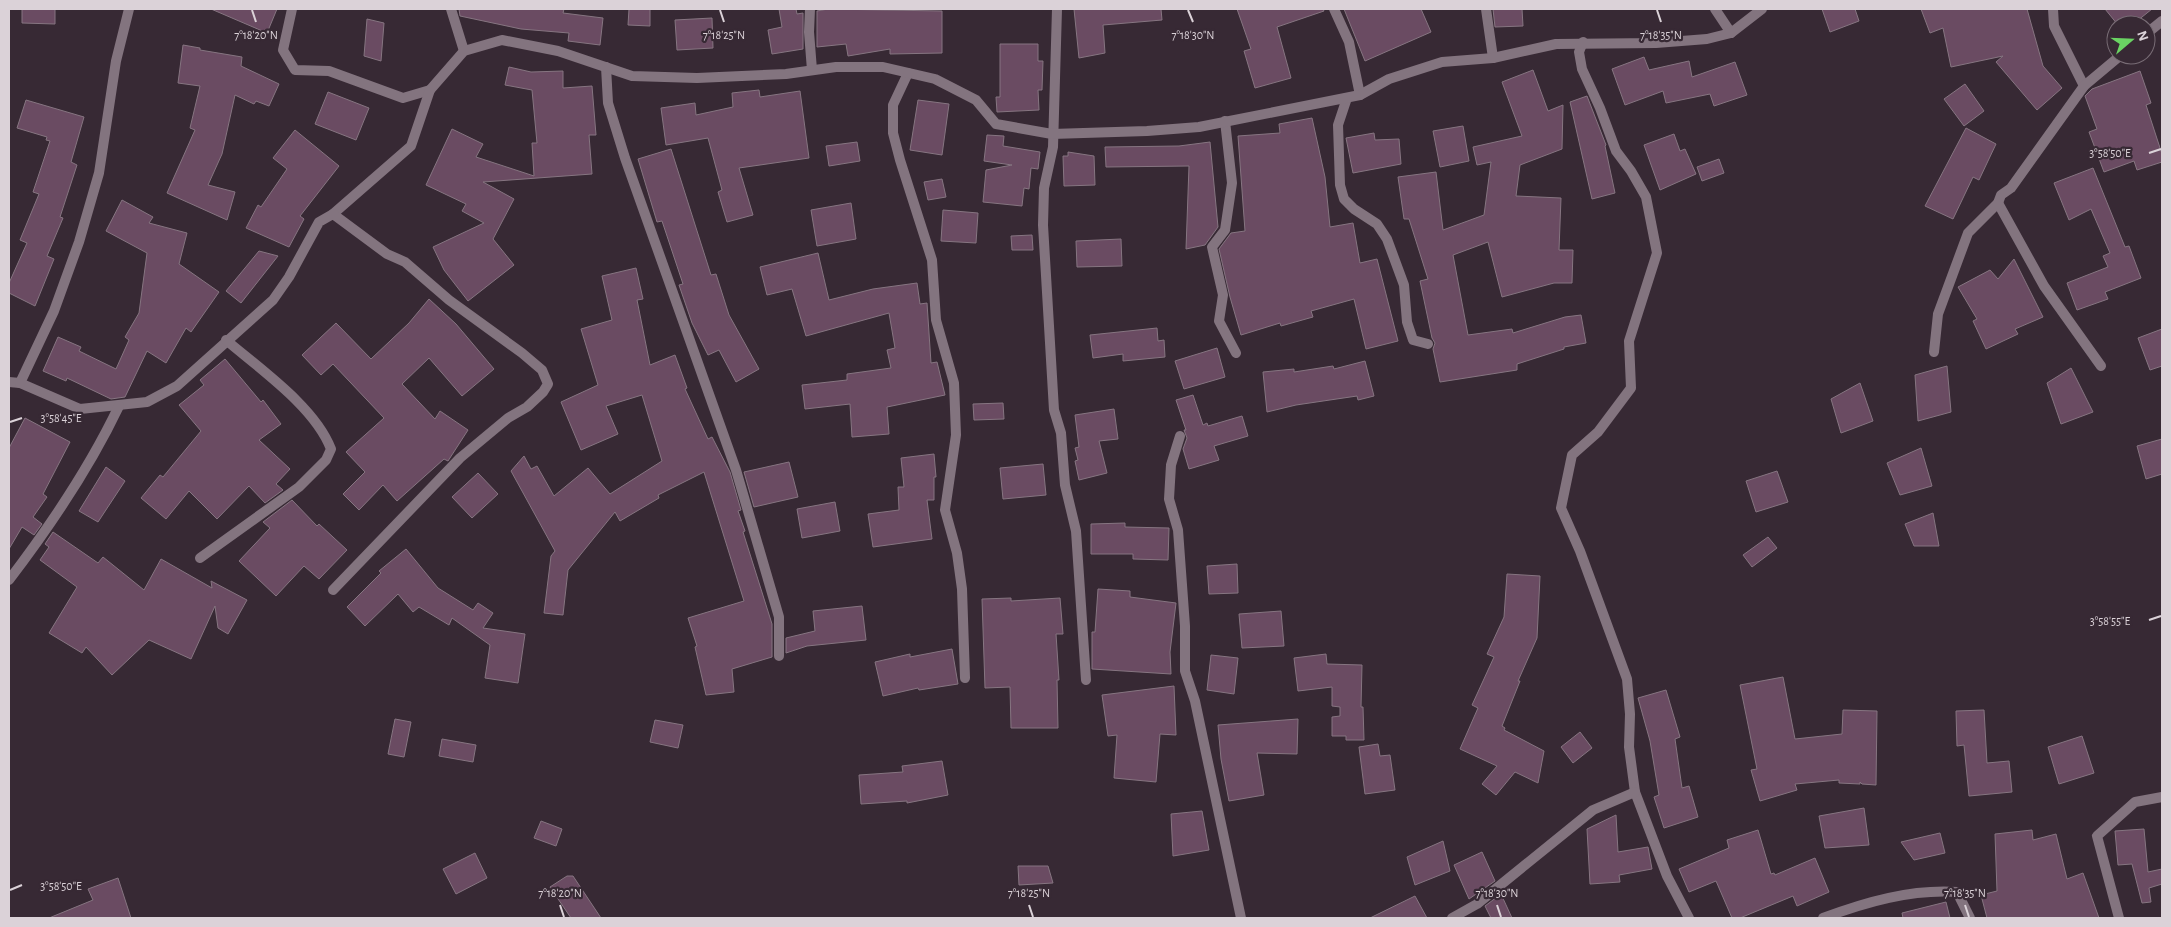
<svg xmlns="http://www.w3.org/2000/svg" width="2171" height="927" font-family="'Alegreya Sans',sans-serif">
	<style>
		.building { fill: #6a4b62; stroke: #867581 }
		.lines { fill: none; stroke-linecap: round; stroke-linejoin: round }
		.minor { stroke: #83747f; stroke-width: 10 }
		.ticks { fill: none; stroke: #dbd2d8; stroke-width: 2 }
		.ticks-label { font-size: 12px; text-anchor: middle; fill: #dbd2d8; stroke: #372934; stroke-width: 4.5; stroke-linejoin: round; paint-order: stroke }
	</style>
	<rect width="100%" height="100%" fill="#372934"/>
	<!-- building -->
	<g class="building">
		<polygon points="22,9 55,9 55,24 22,23"/>
		<polygon points="211,9 277,9 267,33"/>
		<polygon points="459,9 564,9 563,13 603,18 600,45 568,41 569,33 521,29 460,16"/>
		<polygon points="629,9 650,9 650,26 628,25"/>
		<polygon points="779,9 796,9 797,14 803,13 803,49 772,54 768,30 782,27"/>
		<polygon points="828,9 942,11 942,53 890,54 890,49 848,56 846,44 817,47 817,11"/>
		<polygon points="1074,9 1161,9 1162,20 1103,25 1105,53 1079,58"/>
		<polygon points="1237,9 1323,9 1324,11 1277,27 1291,78 1255,88 1244,51 1251,49"/>
		<polygon points="1344,9 1421,9 1431,32 1365,61"/>
		<polygon points="1493,9 1522,9 1523,26 1495,27"/>
		<polygon points="1822,9 1855,9 1859,21 1830,32"/>
		<polygon points="1921,9 2027,9 2043,66 2062,88 2037,110 1996,62 2003,56 1951,67 1943,28 1930,33"/>
		<polygon points="2105,9 2152,9 2132,25 2118,25"/>
		<polygon points="712,18 713,48 677,50 675,20"/>
		<polygon points="367,19 384,23 381,61 364,56"/>
		<polygon points="1000,44 1038,44 1038,61 1043,61 1042,90 1038,90 1039,110 997,112 996,97 1000,97"/>
		<polygon points="183,45 200,48 200,50 242,57 241,66 279,84 269,106 256,101 254,104 235,95 222,154 208,185 235,192 227,220 167,193 195,130 190,128 200,86 178,83"/>
		<polygon points="1644,57 1649,70 1689,61 1692,77 1735,62 1747,95 1714,106 1710,94 1666,103 1663,91 1625,105 1612,69"/>
		<polygon points="509,67 531,72 563,71 563,88 592,86 596,135 589,135 592,174 483,182 514,199 493,239 514,265 468,301 444,270 433,247 484,223 462,211 466,204 426,185 452,129 483,144 476,157 534,176 532,143 537,143 532,90 505,85"/>
		<polygon points="1533,70 1548,111 1563,105 1562,149 1520,165 1516,196 1561,198 1559,250 1573,250 1572,283 1554,283 1502,297 1488,242 1453,255 1468,335 1512,329 1513,333 1565,317 1581,315 1586,343 1564,347 1564,349 1517,364 1517,370 1440,382 1433,349 1435,343 1432,338 1420,281 1428,279 1409,219 1404,219 1398,177 1436,172 1443,230 1484,215 1491,162 1477,165 1473,147 1522,136 1502,82"/>
		<polygon points="2140,71 2151,103 2146,105 2162,154 2162,162 2137,170 2134,161 2104,172 2089,132 2097,129 2085,96 2092,89"/>
		<polygon points="1965,84 1984,111 1964,126 1944,99"/>
		<polygon points="759,90 760,97 800,91 809,158 739,168 753,215 727,222 718,192 722,190 708,138 666,145 661,108 695,103 696,115 733,107 732,93"/>
		<polygon points="328,92 369,108 356,140 315,124"/>
		<polygon points="1587,96 1606,145 1605,146 1615,193 1592,199 1570,102"/>
		<polygon points="26,100 84,117 71,162 77,165 60,217 63,218 47,256 54,259 35,306 9,293 9,283 27,243 20,240 39,194 33,192 50,141 46,140 47,137 17,128"/>
		<polygon points="918,100 949,104 942,155 910,150"/>
		<polygon points="1312,118 1325,177 1330,227 1353,223 1360,263 1377,259 1398,341 1366,349 1354,299 1311,311 1313,317 1281,326 1280,323 1241,335 1230,297 1219,249 1231,233 1245,231 1238,136 1280,133 1279,124"/>
		<polygon points="1463,126 1469,161 1440,167 1433,131"/>
		<polygon points="1966,128 1996,144 1979,180 1973,177 1953,219 1925,206"/>
		<polygon points="295,130 339,166 300,216 304,219 289,247 246,228 258,205 261,207 287,169 273,158"/>
		<polygon points="1374,133 1375,140 1399,139 1401,164 1353,173 1346,138"/>
		<polygon points="1674,134 1680,151 1685,149 1696,174 1660,190 1644,145"/>
		<polygon points="987,135 1004,136 1003,146 1040,152 1038,169 1031,168 1029,189 1024,188 1022,206 983,202 986,170 1012,165 984,161"/>
		<polygon points="857,142 860,161 829,166 826,146"/>
		<polygon points="1210,142 1218,227 1205,245 1186,249 1189,166 1106,167 1105,147 1179,146"/>
		<polygon points="671,149 711,275 716,274 729,315 759,369 736,382 719,350 708,355 692,323 679,285 683,284 662,221 657,222 638,159"/>
		<polygon points="1068,152 1094,156 1095,185 1064,186 1063,156 1068,156"/>
		<polygon points="1719,159 1724,173 1702,181 1697,167"/>
		<polygon points="2093,168 2125,247 2129,246 2141,278 2105,292 2108,299 2077,310 2067,283 2108,267 2103,256 2110,253 2091,209 2069,220 2054,183"/>
		<polygon points="942,179 946,197 928,200 924,182"/>
		<polygon points="122,200 153,217 149,223 187,233 179,264 219,292 191,332 186,328 166,363 147,351 125,397 111,399 67,378 66,381 43,371 58,337 81,347 79,351 116,369 129,340 125,337 139,313 147,253 106,231"/>
		<polygon points="851,203 856,239 817,246 811,210"/>
		<polygon points="943,210 978,213 976,243 941,241"/>
		<polygon points="1032,235 1033,250 1012,250 1011,236"/>
		<polygon points="1121,239 1122,266 1077,267 1076,241"/>
		<polygon points="259,251 278,256 241,303 226,291"/>
		<polygon points="818,253 829,300 873,289 917,283 920,304 927,303 931,363 937,362 945,395 887,407 889,434 852,437 850,404 805,409 802,385 847,380 847,374 891,368 887,350 895,348 889,313 806,336 792,289 767,295 760,267"/>
		<polygon points="2014,259 2043,317 2015,329 2018,334 1986,349 1973,321 1977,319 1958,287 1990,270 1998,279"/>
		<polygon points="636,268 643,299 637,300 650,365 675,355 687,388 685,389 708,439 712,437 730,472 741,510 738,511 745,531 743,532 772,624 772,657 732,669 734,692 706,695 695,647 697,646 688,618 744,601 704,472 658,495 659,498 620,521 615,512 568,570 563,615 544,613 551,556 555,551 511,471 524,456 531,469 537,466 554,496 588,468 610,494 662,461 642,395 606,406 618,434 581,450 561,402 598,385 581,329 612,320 602,276"/>
		<polygon points="429,299 456,324 494,369 462,396 429,358 402,384 435,419 440,411 468,430 448,461 444,459 397,501 383,485 359,510 343,494 365,472 346,452 384,418 333,364 321,375 302,355 336,323 371,359 409,323"/>
		<polygon points="1157,328 1158,341 1164,340 1165,357 1123,361 1123,354 1093,358 1090,335"/>
		<polygon points="2162,329 2162,366 2150,370 2138,338"/>
		<polygon points="1217,348 1225,377 1184,389 1175,361"/>
		<polygon points="225,359 261,402 263,400 281,424 259,440 290,469 276,484 283,490 265,503 249,486 217,519 189,491 166,519 141,498 160,475 163,477 201,431 179,405 204,385 200,380"/>
		<polygon points="1365,361 1374,396 1358,400 1357,396 1296,405 1267,412 1263,372 1294,369 1294,372 1333,366 1334,369"/>
		<polygon points="1947,366 1951,412 1918,421 1915,375"/>
		<polygon points="2071,368 2093,412 2061,424 2047,383"/>
		<polygon points="1860,383 1873,421 1841,433 1831,399"/>
		<polygon points="1193,395 1203,425 1207,423 1208,426 1242,416 1248,436 1214,446 1219,460 1189,469 1183,449 1187,438 1184,430 1186,430 1176,400"/>
		<polygon points="1003,403 1004,419 974,420 973,404"/>
		<polygon points="1114,409 1118,439 1099,441 1107,473 1079,480 1075,461 1078,460 1075,448 1079,447 1075,415"/>
		<polygon points="25,418 70,442 43,494 47,497 33,517 42,524 34,535 22,527 9,549 9,448"/>
		<polygon points="2162,439 2162,474 2146,479 2137,446"/>
		<polygon points="1921,448 1932,486 1900,495 1887,463"/>
		<polygon points="934,454 936,477 934,477 934,500 927,500 932,539 873,547 868,514 899,510 898,487 904,487 901,458"/>
		<polygon points="789,462 798,497 754,507 744,472"/>
		<polygon points="1043,464 1046,495 1003,499 1000,468"/>
		<polygon points="106,467 125,481 98,522 79,511"/>
		<polygon points="1777,471 1788,502 1756,512 1746,481"/>
		<polygon points="478,473 498,494 472,518 452,497"/>
		<polygon points="292,500 317,526 319,524 347,550 319,579 304,566 276,596 239,561 270,528 263,522"/>
		<polygon points="835,502 840,531 802,538 797,509"/>
		<polygon points="1933,513 1939,546 1914,546 1905,524"/>
		<polygon points="1125,523 1125,527 1169,528 1168,560 1133,559 1133,554 1091,554 1091,524"/>
		<polygon points="53,532 98,563 103,557 144,590 161,559 212,588 211,581 247,600 228,634 218,628 215,606 191,659 149,640 112,675 86,647 82,653 49,633 77,587 40,560 49,547 45,544"/>
		<polygon points="1768,537 1777,548 1752,567 1743,555"/>
		<polygon points="406,549 438,588 473,610 478,603 493,613 483,628 525,634 518,683 485,678 490,645 452,618 449,625 419,607 413,612 398,594 365,626 347,607 381,573 379,571"/>
		<polygon points="1237,564 1238,593 1209,594 1207,566"/>
		<polygon points="1507,574 1540,576 1537,638 1518,681 1520,681 1502,726 1505,728 1504,730 1544,751 1538,783 1515,772 1496,795 1482,784 1497,766 1460,749 1478,708 1472,705 1494,657 1487,654 1504,617"/>
		<polygon points="1098,589 1130,591 1130,597 1176,603 1170,652 1171,674 1092,669 1092,632 1095,632"/>
		<polygon points="1011,598 1011,601 1060,598 1063,634 1056,634 1059,680 1057,680 1058,728 1011,728 1010,687 985,688 982,599"/>
		<polygon points="862,606 866,640 807,646 786,653 786,638 815,631 813,611"/>
		<polygon points="1281,611 1284,646 1242,648 1239,614"/>
		<polygon points="952,649 958,684 919,690 918,688 883,696 875,662 910,654 910,657"/>
		<polygon points="1326,654 1327,664 1362,665 1361,707 1363,707 1364,740 1346,740 1346,736 1332,736 1332,717 1340,716 1340,707 1332,706 1332,687 1298,691 1294,658"/>
		<polygon points="1211,655 1238,658 1234,694 1207,690"/>
		<polygon points="1783,677 1795,739 1842,734 1843,710 1877,711 1876,785 1862,784 1860,782 1860,784 1839,783 1839,780 1795,784 1797,790 1760,801 1751,770 1757,769 1740,685"/>
		<polygon points="1174,686 1176,735 1160,734 1156,782 1114,778 1117,735 1108,736 1102,695"/>
		<polygon points="1666,690 1680,737 1675,739 1682,788 1689,786 1698,817 1664,828 1654,797 1659,795 1650,741 1638,698"/>
		<polygon points="1984,710 1987,763 2009,761 2012,792 1969,796 1964,745 1957,746 1956,711"/>
		<polygon points="395,719 411,722 404,757 388,754"/>
		<polygon points="1298,719 1297,754 1257,753 1264,795 1229,801 1221,759 1218,725"/>
		<polygon points="655,720 683,725 678,748 650,742"/>
		<polygon points="1580,732 1592,748 1573,763 1561,747"/>
		<polygon points="2082,736 2094,773 2059,784 2048,747"/>
		<polygon points="442,739 476,745 473,762 439,756"/>
		<polygon points="1378,744 1380,756 1390,755 1395,790 1365,794 1359,747"/>
		<polygon points="942,761 948,795 907,803 907,801 861,804 859,775 903,772 902,766"/>
		<polygon points="1864,808 1869,845 1825,848 1819,816"/>
		<polygon points="1202,811 1209,850 1173,856 1171,814"/>
		<polygon points="1616,815 1618,852 1648,847 1652,869 1619,875 1620,882 1590,884 1587,829"/>
		<polygon points="541,821 562,829 556,846 534,838"/>
		<polygon points="2144,829 2148,872 2162,869 2162,884 2149,888 2151,902 2142,903 2132,864 2118,865 2115,831"/>
		<polygon points="1758,830 1771,874 1774,873 1775,875 1815,858 1829,892 1797,906 1793,896 1740,918 1732,918 1716,881 1689,892 1679,869 1729,848 1727,840"/>
		<polygon points="2032,830 2033,840 2056,834 2067,879 2083,873 2099,918 1987,918 1981,895 1997,891 1995,834"/>
		<polygon points="1940,833 1945,853 1914,860 1901,842"/>
		<polygon points="1443,841 1450,871 1415,885 1407,857"/>
		<polygon points="1482,852 1495,881 1469,899 1454,865"/>
		<polygon points="475,853 487,878 456,894 443,869"/>
		<polygon points="1018,866 1048,866 1053,883 1019,885"/>
		<polygon points="567,876 573,876 601,918 571,918 550,887"/>
		<polygon points="118,878 131,918 49,918 93,900 88,889"/>
		<polygon points="1501,894 1512,918 1491,918 1485,906"/>
		<polygon points="1415,896 1427,918 1370,918"/>
		<polygon points="1946,902 1950,918 1903,918 1902,913"/>
	</g>
	<g class="lines">
		<!-- minor -->
		<g class="minor">
			<polyline points="292,9 283,50 295,70 329,71 403,98 430,90"/>
			<polyline points="451,9 464,51"/>
			<polyline points="810,9 809,32 812,70"/>
			<polyline points="1057,9 1053,147 1044,188 1043,225 1054,410 1061,433 1065,485 1076,531 1086,680"/>
			<polyline points="1334,9 1349,42 1360,95"/>
			<polyline points="1486,9 1493,58"/>
			<polyline points="1715,9 1731,33"/>
			<polyline points="2053,9 2054,26 2084,86"/>
			<polyline points="2146,34 2162,21"/>
			<polyline points="1583,42 1579,52 1582,69 1600,108 1616,151 1631,171 1646,197 1657,253 1629,341 1631,388 1598,432 1572,455 1561,508 1580,551 1627,679 1630,714 1629,747 1635,792 1667,876 1689,918"/>
			<polyline points="606,67 608,103 625,158 736,470 779,617 779,656"/>
			<polyline points="908,73 893,105 893,133 900,160 932,260 936,320 954,383 956,435 945,510 957,553 962,589 965,678"/>
			<polyline points="1347,98 1338,125 1340,185 1344,199 1354,209 1377,224 1387,239 1404,285 1407,322 1413,340 1428,344"/>
			<polyline points="1225,121 1232,183 1225,230 1212,247 1223,295 1219,321 1236,353"/>
			<polyline points="1998,203 2044,286 2101,366"/>
			<polyline points="333,214 411,146 430,90 464,51 502,40 558,51 632,76 697,78 786,74 836,67 883,67 935,79 976,100 996,124 1052,134 1147,131 1199,127 1360,95 1389,79 1442,62 1493,58 1556,44 1656,43 1707,39 1731,33 1762,9"/>
			<polyline points="1934,352 1938,314 1968,233 1998,203 2001,195 2011,188 2084,86 2121,55"/>
			<polyline points="9,382 20,383 80,409 147,402 177,386 273,300 289,277 319,222 333,214 387,254 405,262 449,300 522,353 542,370 548,384 543,392 527,407 508,418 460,458 333,590"/>
			<polyline points="20,383 54,311 79,242 99,173 116,61 129,9"/>
			<polyline points="1180,436 1171,465 1169,499 1178,530 1185,626 1185,671 1195,701 1241,918"/>
			<path d="M200 558 299 487 326 460 331 449C315 407 260 369 226 340"/>
			<path d="M9 580C51 525 89 469 119 406"/>
			<polyline points="1452,918 1477,904 1593,810 1635,792"/>
			<path d="M1823 918C1866 902 1911 889 1957 892L1970 918"/>
			<polyline points="2119,918 2097,836 2135,802 2162,797"/>
		</g>
	</g>
	<!-- ticks -->
	<path class="ticks" d="M252 10 256 22M720 10 724 22M1188 10 1193 22M1657 10 1661 22M2149 153 2161 149M10 422 22 418M2149 620 2161 616M10 890 22 885M560 905 564 917M1029 905 1033 917M1497 905 1501 917M1965 905 1969 917"/>
	<g class="ticks-label">
		<text x="256" y="39">7°18'20"N</text>
		<text x="724" y="39">7°18'25"N</text>
		<text x="1193" y="39">7°18'30"N</text>
		<text x="1661" y="39">7°18'35"N</text>
		<text x="2110" y="157">3°58'50"E</text>
		<text x="61" y="422">3°58'45"E</text>
		<text x="2110" y="625">3°58'55"E</text>
		<text x="61" y="890">3°58'50"E</text>
		<text x="560" y="897">7°18'20"N</text>
		<text x="1029" y="897">7°18'25"N</text>
		<text x="1497" y="897">7°18'30"N</text>
		<text x="1965" y="897">7°18'35"N</text>
	</g>
	<!-- border -->
	<rect width="2171" height="927" fill="none" stroke="#dbd2d8" stroke-width="20"/>
	<!-- north arrow -->
	<g transform="translate(2131 40) rotate(71)"><circle r="24" fill="#372934" stroke="#796d76"/>
	<path d="M0-4L9 19L0 12L-9 19Z" fill="#6ad363"/>
	<text y="-8" font-size="14" font-weight="bold" text-anchor="middle" fill="#dbd2d8">N</text>
	</g>
</svg>
